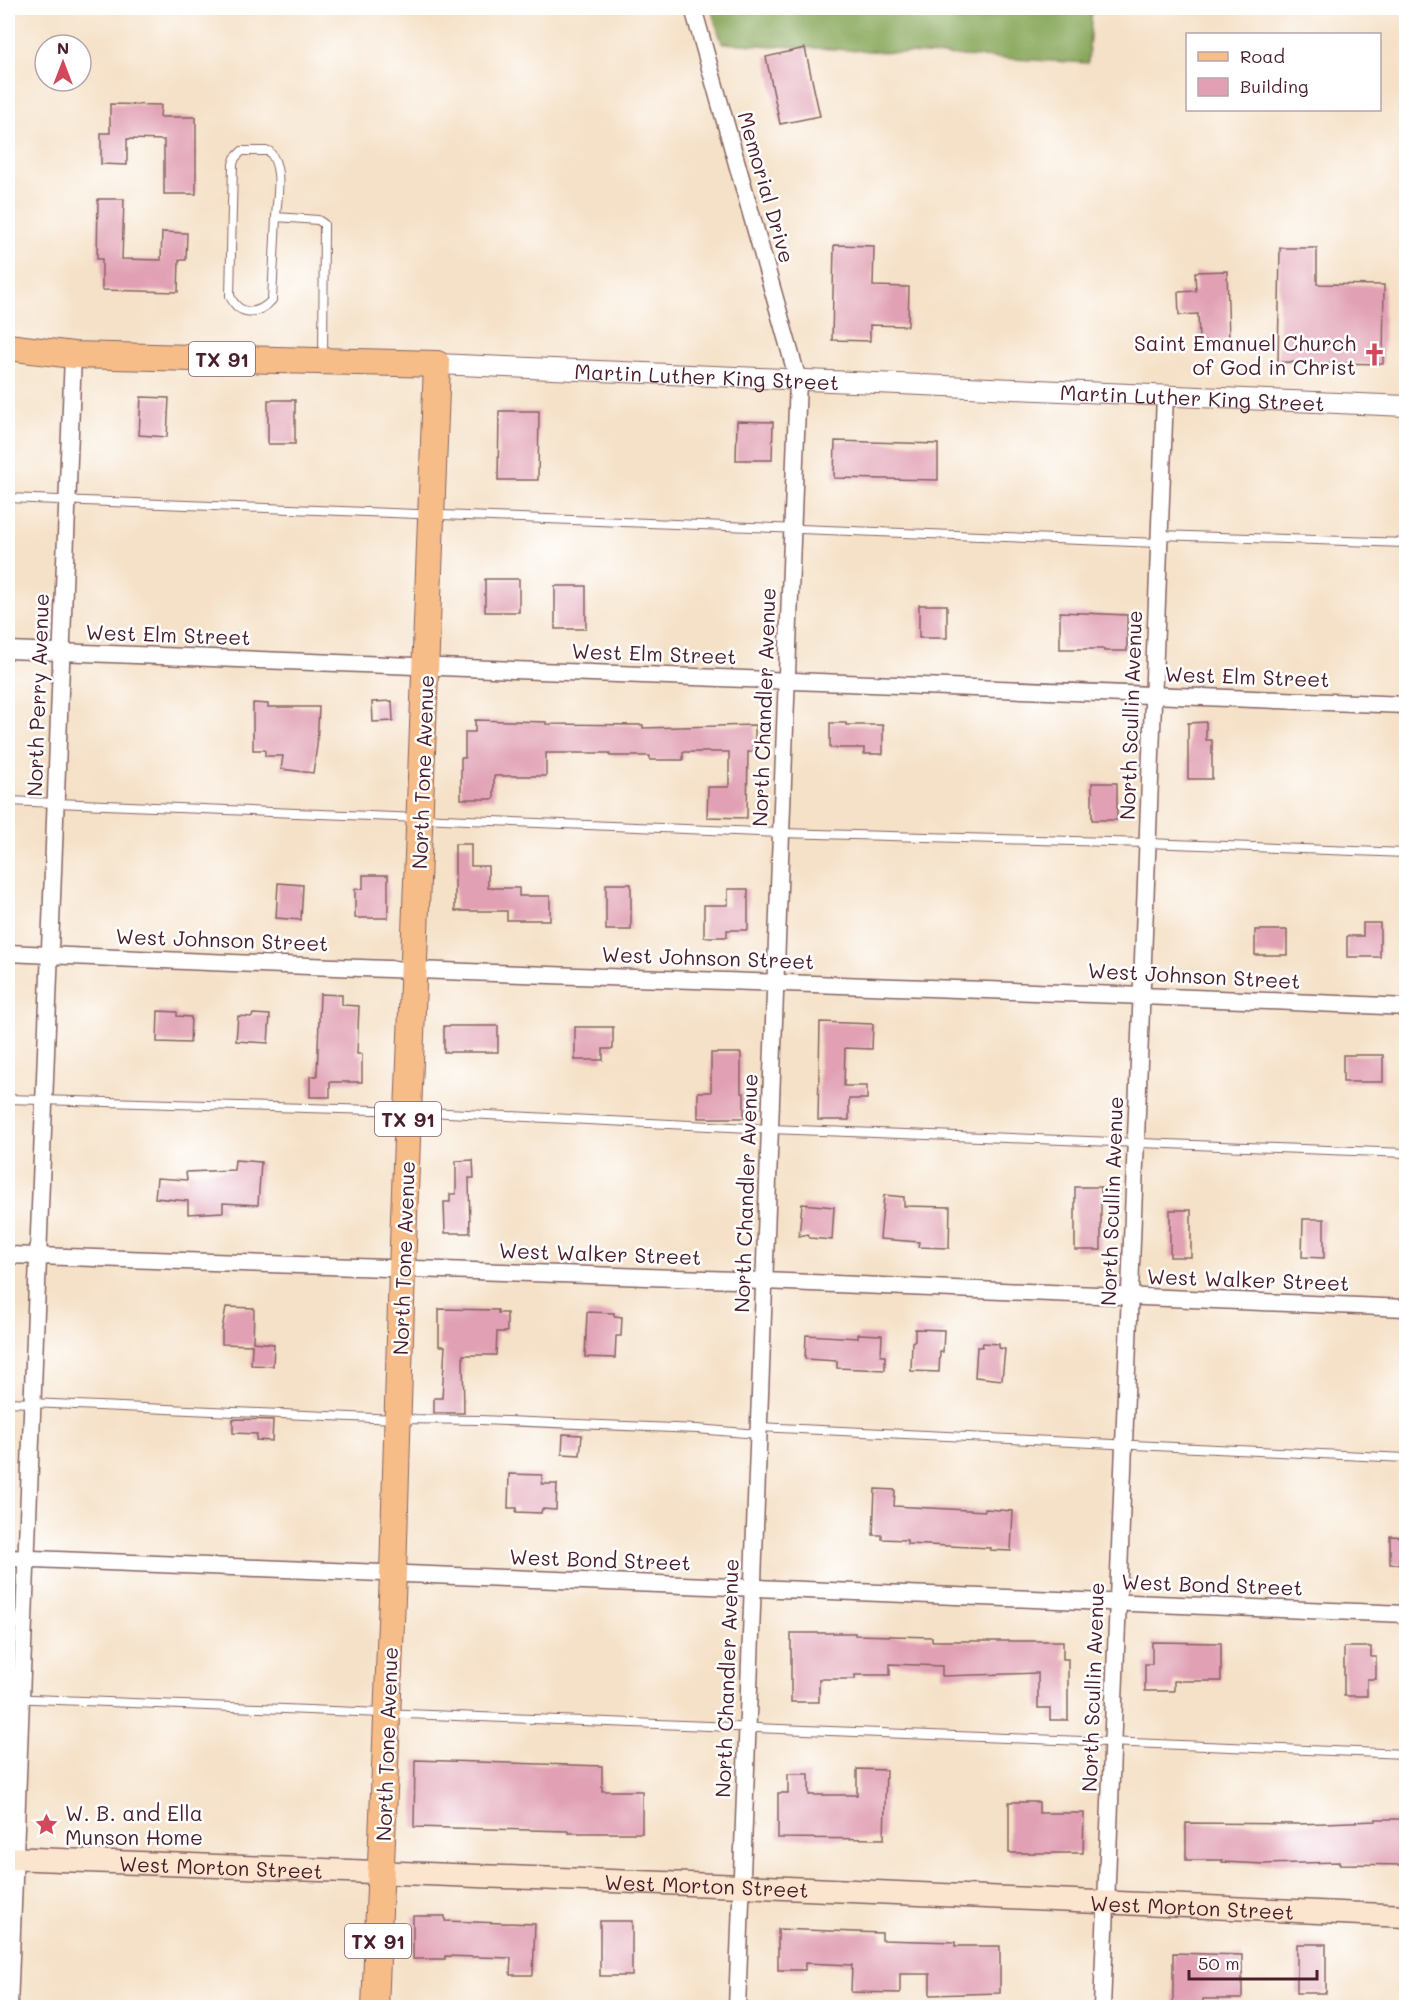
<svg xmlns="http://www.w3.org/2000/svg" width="1414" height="2015" font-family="Mali,sans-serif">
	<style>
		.forest { fill: #89a85c; stroke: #6a6444; stroke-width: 1.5 }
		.building { fill: #e1a0b4 }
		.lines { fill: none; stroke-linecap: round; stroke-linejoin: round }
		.service-casing { stroke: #866362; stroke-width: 10 }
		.minor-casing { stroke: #866362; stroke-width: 19 }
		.tertiary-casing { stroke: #866362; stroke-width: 22 }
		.secondary-casing { stroke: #866362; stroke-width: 25 }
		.primary-casing { stroke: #866362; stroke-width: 28 }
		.service { stroke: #fff; stroke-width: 8 }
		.minor { stroke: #fff; stroke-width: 16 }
		.tertiary { stroke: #fff; stroke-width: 20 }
		.secondary { stroke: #fce5cf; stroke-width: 22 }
		.primary { stroke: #f7bd88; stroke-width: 26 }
		.labels { text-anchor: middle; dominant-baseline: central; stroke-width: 5; stroke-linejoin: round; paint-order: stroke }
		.shield { fill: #fff; stroke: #80626b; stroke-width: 1.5 }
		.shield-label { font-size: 20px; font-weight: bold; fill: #4a1f2b }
		.street-label { font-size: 21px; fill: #4a1f2b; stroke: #fff }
		.poi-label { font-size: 21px; fill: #4a1f2b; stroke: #fff; text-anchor: end }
	</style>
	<rect width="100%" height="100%" fill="#fff"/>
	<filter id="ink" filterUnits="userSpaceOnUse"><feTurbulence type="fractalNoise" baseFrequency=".0167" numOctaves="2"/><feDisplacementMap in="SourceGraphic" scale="12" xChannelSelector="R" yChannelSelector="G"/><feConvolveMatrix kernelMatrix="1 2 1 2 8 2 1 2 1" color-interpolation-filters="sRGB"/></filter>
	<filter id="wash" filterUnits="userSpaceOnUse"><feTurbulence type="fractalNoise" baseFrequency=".008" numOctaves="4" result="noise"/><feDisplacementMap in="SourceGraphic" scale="24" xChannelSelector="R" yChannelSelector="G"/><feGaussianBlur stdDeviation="1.35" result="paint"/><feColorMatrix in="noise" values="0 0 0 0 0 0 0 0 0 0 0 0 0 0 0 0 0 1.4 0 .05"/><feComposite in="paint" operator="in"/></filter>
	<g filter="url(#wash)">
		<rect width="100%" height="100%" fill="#f5e1c7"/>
		<!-- forest -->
		<polygon class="forest" points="711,8 1092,8 1088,63 722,43"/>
		<g id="blocks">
			<!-- building -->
			<g class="building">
				<polygon points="805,48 820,116 780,124 766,57"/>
				<polygon points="110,104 161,105 160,117 196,117 196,194 164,194 164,140 127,139 127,165 101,164 101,133 110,133"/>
				<polygon points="98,199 124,199 122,259 161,260 162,232 187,233 186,260 179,260 178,292 102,290 102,259 97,259"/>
				<polygon points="834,245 874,246 873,286 909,287 908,326 870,325 870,341 832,340"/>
				<polygon points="1280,248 1317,248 1317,284 1384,285 1383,364 1278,362"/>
				<polygon points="1227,271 1229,340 1199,341 1198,314 1179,315 1178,292 1196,291 1195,272"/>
				<polygon points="141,397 169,398 167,437 139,435"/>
				<rect x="268" y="400" width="27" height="44"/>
				<polygon points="499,411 539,411 538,480 498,480"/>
				<polygon points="737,421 773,422 772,460 736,460"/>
				<polygon points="835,441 938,444 938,480 834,478"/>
				<rect x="485" y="579" width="34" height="33"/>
				<rect x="555" y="586" width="31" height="43"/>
				<rect x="919" y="605" width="28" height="33"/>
				<polygon points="1060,612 1127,615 1127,651 1104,651 1104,649 1060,649"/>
				<polygon points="392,701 393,721 373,722 372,702"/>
				<polygon points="253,703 268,704 268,707 319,707 317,746 313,773 281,769 283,756 265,756 265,750 253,750"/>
				<polygon points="475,720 546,722 546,724 643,725 643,728 755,725 755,752 748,752 747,818 707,817 708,787 729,787 729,752 683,752 683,760 650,760 650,756 610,756 610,753 546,753 546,776 494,776 494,799 461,799 461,758 465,758 465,732 475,732"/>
				<polygon points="1206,722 1206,740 1212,740 1212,779 1188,779 1188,723"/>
				<polygon points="830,723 846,723 846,725 883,725 883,754 864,754 864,748 830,748"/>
				<rect x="1092" y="783" width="25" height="37"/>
				<polygon points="455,844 471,844 471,866 488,866 488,888 519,888 519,896 550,896 550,920 507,920 507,911 455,911"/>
				<polygon points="363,875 388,875 388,918 355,918 355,889 363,889"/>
				<polygon points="278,883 303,885 301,920 276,918"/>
				<rect x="606" y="884" width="25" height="46"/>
				<polygon points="728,889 748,889 748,930 727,930 727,937 704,937 704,905 728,905"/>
				<polygon points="1363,923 1380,923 1380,957 1347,957 1347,936 1363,936"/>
				<rect x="1255" y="930" width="32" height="25"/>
				<polygon points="320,994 342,995 342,1005 359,1006 357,1054 362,1054 362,1082 330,1082 330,1097 310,1097 310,1076 317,1076"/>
				<polygon points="158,1011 177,1012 177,1016 191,1017 190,1043 157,1042"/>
				<polygon points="253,1014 270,1015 268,1043 236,1041 238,1016 252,1017"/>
				<polygon points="820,1022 873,1024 872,1049 845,1048 844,1086 867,1086 867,1099 849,1099 849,1120 818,1120"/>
				<rect x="444" y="1026" width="54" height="26"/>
				<polygon points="575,1027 613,1027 613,1049 603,1049 603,1060 575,1060"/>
				<polygon points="711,1053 741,1053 741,1093 744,1093 744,1118 698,1118 698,1092 711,1092"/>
				<rect x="1343" y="1055" width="40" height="27"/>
				<polygon points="235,1160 261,1162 258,1205 223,1203 223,1212 188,1214 188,1201 155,1198 157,1178 187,1180 186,1172 234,1170"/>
				<polygon points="473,1160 474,1178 469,1178 470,1233 445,1233 444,1202 450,1202 450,1194 456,1194 456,1161"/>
				<rect x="1075" y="1187" width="26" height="63"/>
				<polygon points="884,1195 904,1197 904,1206 950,1207 949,1248 918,1247 919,1242 880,1239"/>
				<polygon points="802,1204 834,1207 832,1240 810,1238 808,1234 799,1236"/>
				<rect x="1170" y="1210" width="21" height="47"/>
				<polygon points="1303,1219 1324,1219 1324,1258 1302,1257"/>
				<polygon points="226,1307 254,1308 253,1342 274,1344 273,1366 251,1365 252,1345 222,1344 222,1329"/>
				<polygon points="439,1309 498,1310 498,1313 507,1313 507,1332 497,1332 496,1355 463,1355 464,1413 434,1413 434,1398 442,1398 445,1346 439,1346"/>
				<polygon points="587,1312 614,1313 614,1316 622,1317 621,1336 616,1336 615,1358 585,1357"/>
				<polygon points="915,1329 944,1330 943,1352 940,1352 939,1372 911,1371 912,1342 915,1340"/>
				<polygon points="858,1334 882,1335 881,1356 885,1356 885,1370 837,1368 837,1361 805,1359 806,1335 858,1338"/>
				<polygon points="983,1343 999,1344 999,1348 1005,1349 1002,1380 975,1377 977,1347 982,1347"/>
				<polygon points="233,1419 273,1420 272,1441 256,1440 257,1434 233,1433"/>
				<polygon points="563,1434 582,1435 580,1455 562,1454"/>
				<polygon points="509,1474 542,1475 542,1484 557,1484 556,1510 542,1509 541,1513 516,1512 517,1508 508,1508"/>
				<polygon points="875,1489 895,1490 894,1506 985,1511 985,1509 1013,1511 1011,1551 990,1550 991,1548 907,1544 907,1540 882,1539 882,1535 873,1535"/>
				<polygon points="1390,1536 1407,1537 1407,1565 1390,1564"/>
				<polygon points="791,1633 855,1633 855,1635 932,1637 932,1641 1063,1641 1063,1659 1068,1659 1068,1720 1050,1720 1050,1708 1038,1708 1038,1673 942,1676 942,1666 890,1664 890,1675 855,1675 855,1679 819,1679 819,1702 791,1702"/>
				<polygon points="1152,1642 1221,1643 1221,1681 1174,1681 1174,1691 1145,1691 1145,1664 1152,1664"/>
				<polygon points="1344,1647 1371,1647 1371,1657 1376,1657 1376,1679 1367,1679 1367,1696 1344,1696"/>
				<polygon points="415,1760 602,1766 602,1791 642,1791 642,1833 568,1833 568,1831 414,1827"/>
				<polygon points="857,1769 886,1770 884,1839 778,1838 778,1793 788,1793 788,1774 809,1774 809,1795 857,1795"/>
				<polygon points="1009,1802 1039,1802 1039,1813 1084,1813 1083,1853 1009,1853"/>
				<polygon points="1376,1819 1407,1819 1407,1865 1339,1864 1339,1862 1264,1864 1222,1862 1222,1860 1186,1860 1186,1823 1299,1824 1376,1821"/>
				<polygon points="413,1916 445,1916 445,1921 535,1924 533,1975 510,1975 511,1958 445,1956 445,1959 413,1959"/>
				<rect x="600" y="1921" width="32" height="55"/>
				<polygon points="778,1929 882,1933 882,1940 955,1942 955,1946 1000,1946 1000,1993 930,1995 930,1974 900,1974 900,1993 851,1992 852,1965 805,1963 805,1970 778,1970"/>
				<rect x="1297" y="1944" width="29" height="49"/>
				<polygon points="1173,1953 1242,1955 1242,1999 1203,1999 1203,2003 1173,2003"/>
			</g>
		</g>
	</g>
	<g filter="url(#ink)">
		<use href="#blocks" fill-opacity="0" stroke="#866362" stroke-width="1.5"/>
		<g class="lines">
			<defs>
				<g id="service">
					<path d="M276 217C277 196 284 168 269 151H242L235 158 233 164 230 296C239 316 257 316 272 300L276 217 318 220 324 224 323 358"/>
					<polyline points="8,498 1159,543"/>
					<polyline points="1159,535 1406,543"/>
					<polyline points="8,801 781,833 1147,843 1406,853"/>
					<polyline points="8,1099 408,1111 770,1129 1406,1153"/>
					<polyline points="8,1402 397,1419 480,1420 697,1429 758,1434"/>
					<polyline points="758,1427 1406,1458"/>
					<polyline points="8,1698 1406,1754"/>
				</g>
				<g id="minor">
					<polyline points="693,8 798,380 737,2008"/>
					<polyline points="8,650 1406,705"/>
					<path d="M8 953C474 976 940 985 1406 1007"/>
					<polyline points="8,1255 764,1281 1406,1308"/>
					<polyline points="8,1558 1406,1614"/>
					<polyline points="9,2008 73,355"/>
					<polyline points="1102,2008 1165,396"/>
				</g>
				<g id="tertiary">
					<path id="s1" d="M437 364 1406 406"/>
				</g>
				<g id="secondary">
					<path id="s2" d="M8 1858 741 1886 1406 1916"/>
				</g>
				<polyline id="primary" points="8,347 73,355 437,364 402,1269 393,1574 375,2008"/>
			</defs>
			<!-- service casing -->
			<use href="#service" class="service-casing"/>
			<!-- minor casing -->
			<use href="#minor" class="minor-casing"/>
			<!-- tertiary casing -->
			<use href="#tertiary" class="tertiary-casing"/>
			<!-- secondary casing -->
			<use href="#secondary" class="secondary-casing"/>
			<!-- primary casing -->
			<use href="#primary" class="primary-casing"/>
			<!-- service -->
			<use href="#service" class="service"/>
			<!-- minor -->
			<use href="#minor" class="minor"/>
			<!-- tertiary -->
			<use href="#tertiary" class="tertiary"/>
			<!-- secondary -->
			<use href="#secondary" class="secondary"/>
			<!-- primary -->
			<use href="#primary" class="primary"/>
		</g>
	</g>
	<!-- icons -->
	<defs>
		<symbol id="church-bare" viewBox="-9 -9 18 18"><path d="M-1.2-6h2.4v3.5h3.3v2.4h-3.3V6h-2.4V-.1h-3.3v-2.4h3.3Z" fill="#d1495b" stroke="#fff" stroke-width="2.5" paint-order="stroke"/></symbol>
		<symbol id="sight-bare" viewBox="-9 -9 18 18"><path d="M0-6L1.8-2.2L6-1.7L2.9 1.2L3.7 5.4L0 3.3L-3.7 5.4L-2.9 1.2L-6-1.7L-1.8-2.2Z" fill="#d1495b" stroke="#fff" stroke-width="2.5" paint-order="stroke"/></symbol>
	</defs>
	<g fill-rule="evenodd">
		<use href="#church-bare" x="1358" y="338" width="33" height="33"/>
		<use href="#sight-bare" x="30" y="1808" width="33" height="33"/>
	</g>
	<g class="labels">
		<!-- shield labels -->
		<g class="shield">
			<rect x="189" y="342" width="66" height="34" rx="4.5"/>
			<rect x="375" y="1102" width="66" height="34" rx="4.5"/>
			<rect x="345" y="1924" width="66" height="34" rx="4.5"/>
		</g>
		<g class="shield-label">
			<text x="222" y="359">TX 91</text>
			<text x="408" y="1119">TX 91</text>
			<text x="378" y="1941">TX 91</text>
		</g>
		<!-- street labels -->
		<g class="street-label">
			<text transform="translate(767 187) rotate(74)">Memorial Drive</text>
			<text stroke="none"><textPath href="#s1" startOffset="270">Martin Luther King Street</textPath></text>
			<text stroke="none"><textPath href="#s1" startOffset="756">Martin Luther King Street</textPath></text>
			<text transform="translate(168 634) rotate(2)">West Elm Street</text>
			<text transform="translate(654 653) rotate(2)">West Elm Street</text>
			<text transform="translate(1247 676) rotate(2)">West Elm Street</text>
			<text transform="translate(37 695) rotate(-88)">North Perry Avenue</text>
			<text transform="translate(763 707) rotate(-88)">North Chandler Avenue</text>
			<text transform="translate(1130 715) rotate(-88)">North Scullin Avenue</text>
			<text transform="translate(422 772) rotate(-88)">North Tone Avenue</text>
			<text transform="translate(222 939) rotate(2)">West Johnson Street</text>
			<text transform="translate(708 957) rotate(2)">West Johnson Street</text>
			<text transform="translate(1194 975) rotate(3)">West Johnson Street</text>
			<text transform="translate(745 1193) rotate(-88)">North Chandler Avenue</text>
			<text transform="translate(1111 1201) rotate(-88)">North Scullin Avenue</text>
			<text transform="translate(600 1253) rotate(2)">West Walker Street</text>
			<text transform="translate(403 1258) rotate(-88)">North Tone Avenue</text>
			<text transform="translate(1248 1279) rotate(2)">West Walker Street</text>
			<text transform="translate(600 1559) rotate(2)">West Bond Street</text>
			<text transform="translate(1212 1584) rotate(2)">West Bond Street</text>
			<text transform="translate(726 1678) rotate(-88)">North Chandler Avenue</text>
			<text transform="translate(1092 1687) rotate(-88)">North Scullin Avenue</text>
			<text transform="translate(386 1744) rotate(-88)">North Tone Avenue</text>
			<text stroke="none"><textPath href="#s2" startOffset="213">West Morton Street</textPath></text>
			<text stroke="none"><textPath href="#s2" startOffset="699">West Morton Street</textPath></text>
			<text stroke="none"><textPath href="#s2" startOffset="1185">West Morton Street</textPath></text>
		</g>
		<!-- poi labels -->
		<g class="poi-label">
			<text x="1356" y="342">Saint Emanuel Church<tspan x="1356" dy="24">of God in Christ</tspan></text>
			<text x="65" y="1812" text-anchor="start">W. B. and Ella<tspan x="65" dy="24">Munson Home</tspan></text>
		</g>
	</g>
	<!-- margin -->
	<rect width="1414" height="2015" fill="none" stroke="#fff" stroke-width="30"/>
	<!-- legend -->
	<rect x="1186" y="33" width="195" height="78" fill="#ffffff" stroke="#b7a5aa" stroke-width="1.5"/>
	<rect x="1198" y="52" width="30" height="9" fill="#f7bd88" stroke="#b7a5aa" stroke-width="1.5"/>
	<text x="1240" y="63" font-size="18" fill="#4a1f2b">Road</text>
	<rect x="1198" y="78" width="30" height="18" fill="#e1a0b4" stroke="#b7a5aa" stroke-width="1.5"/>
	<text x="1240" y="93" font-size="18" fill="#4a1f2b">Building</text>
	<!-- north arrow -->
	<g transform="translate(63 63)"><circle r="28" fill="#ffffff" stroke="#b7a5aa" stroke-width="1.5"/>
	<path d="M0-4.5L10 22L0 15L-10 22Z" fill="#d1495b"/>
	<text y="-9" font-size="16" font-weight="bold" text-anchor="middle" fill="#4a1f2b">N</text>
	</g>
	<!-- scale -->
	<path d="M1189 1970v9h128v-9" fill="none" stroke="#4a1f2b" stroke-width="3"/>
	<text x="1198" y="1970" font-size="18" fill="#4a1f2b" stroke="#ffffff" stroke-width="4.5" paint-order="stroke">50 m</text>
</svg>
